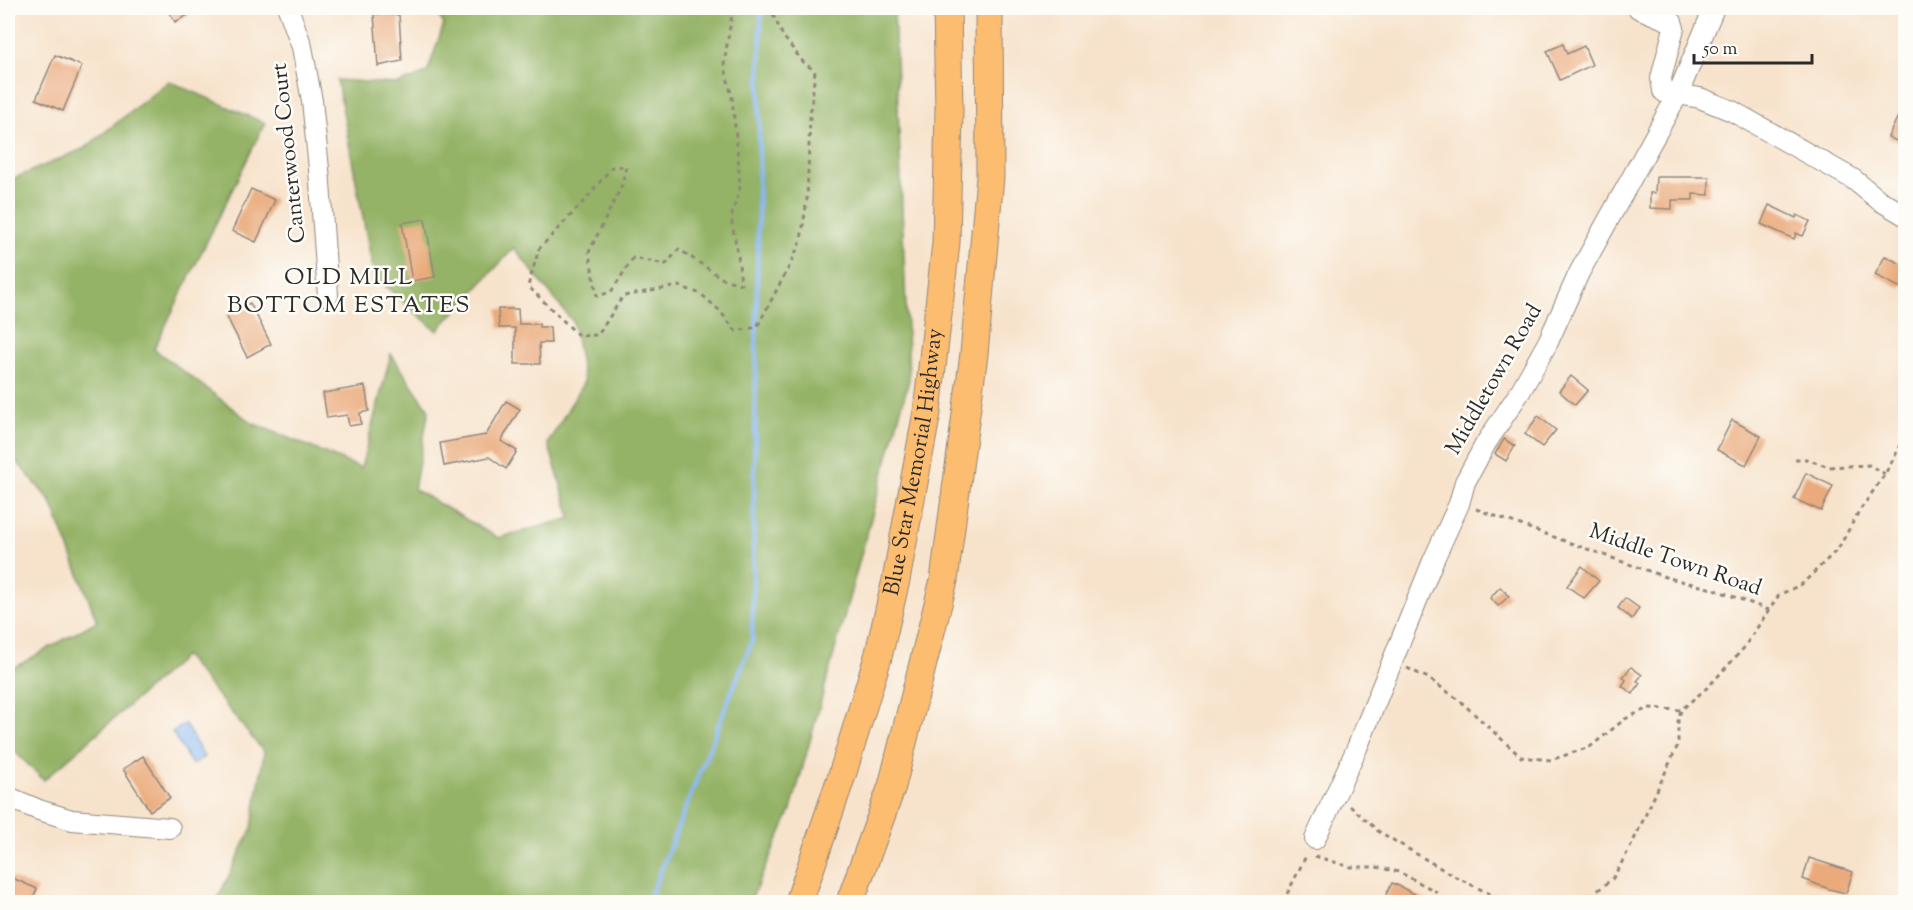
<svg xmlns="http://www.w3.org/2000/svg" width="1913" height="910" font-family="'Sorts Mill Goudy',serif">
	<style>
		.forest { fill: #94b366; stroke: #606f48; stroke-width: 1.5 }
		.water { fill: #88b7f3; stroke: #5a718f; stroke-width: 1.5 }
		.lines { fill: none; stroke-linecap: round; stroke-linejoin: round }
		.stream { stroke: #88b7f3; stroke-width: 4.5 }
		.building { fill: #eaaa7b }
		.minor-casing { stroke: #91877c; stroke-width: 22 }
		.highway-casing { stroke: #91877c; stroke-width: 29 }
		.path { stroke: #91877c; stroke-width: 3; stroke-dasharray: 4.5 4.5; stroke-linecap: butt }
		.minor { stroke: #fff; stroke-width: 20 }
		.highway { stroke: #fcbd6f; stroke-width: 27 }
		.labels { text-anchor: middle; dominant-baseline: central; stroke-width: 5; stroke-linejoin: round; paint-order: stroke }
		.street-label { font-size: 22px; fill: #2b2b2b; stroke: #fdfcf7 }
		.neighbourhood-label { font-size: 24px; letter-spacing: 1.5px; fill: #2b2b2b; stroke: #fdfcf7 }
	</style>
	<rect width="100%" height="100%" fill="#fdfcf7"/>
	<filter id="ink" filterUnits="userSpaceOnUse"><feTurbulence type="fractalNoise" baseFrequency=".0167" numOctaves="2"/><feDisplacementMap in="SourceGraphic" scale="12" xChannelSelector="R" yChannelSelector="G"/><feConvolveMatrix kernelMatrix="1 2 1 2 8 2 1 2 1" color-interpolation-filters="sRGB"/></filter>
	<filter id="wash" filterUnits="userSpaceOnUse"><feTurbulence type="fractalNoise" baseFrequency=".008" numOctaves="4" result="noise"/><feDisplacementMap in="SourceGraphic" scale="24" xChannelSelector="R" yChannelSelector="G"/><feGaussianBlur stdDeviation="1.35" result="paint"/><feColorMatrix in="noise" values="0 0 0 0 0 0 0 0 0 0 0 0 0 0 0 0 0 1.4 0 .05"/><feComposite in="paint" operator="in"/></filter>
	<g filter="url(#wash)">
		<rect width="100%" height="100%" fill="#f7e3cc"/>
		<!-- forest -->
		<polygon class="forest" points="433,8 894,8 909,380 791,810 750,902 216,902 252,828 264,752 185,656 44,780 8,745 8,671 97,621 51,502 8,451 8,181 85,148 169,81 265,123 154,349 252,423 361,468 391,354 429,410 414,489 498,538 571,518 548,443 584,382 573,322 514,248 437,331 374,276 337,80 398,84 427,73 444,24"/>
		<!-- water -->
		<polygon class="water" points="185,724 204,757 192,765 172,732"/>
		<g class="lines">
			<!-- stream -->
			<polyline class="stream" points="648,902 752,641 761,8"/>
		</g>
		<g id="blocks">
			<!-- building -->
			<g class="building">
				<polygon points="167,8 201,8 175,22"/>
				<polygon points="374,14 399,15 402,61 378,66"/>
				<polygon points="1563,44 1567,54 1584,46 1592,65 1560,80 1547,51"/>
				<polygon points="55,55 82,66 63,111 36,99"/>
				<polygon points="1905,102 1905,145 1888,137"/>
				<polygon points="1656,177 1709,177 1709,195 1693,194 1693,200 1672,200 1672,209 1650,208 1650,193 1655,193"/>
				<polygon points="251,189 275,200 256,242 232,231"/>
				<polygon points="1769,205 1796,218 1797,215 1810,221 1803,236 1796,233 1794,239 1761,224"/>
				<polygon points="425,219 435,277 412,281 402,223"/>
				<polygon points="1885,256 1905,266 1905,279 1901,288 1875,275"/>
				<polygon points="250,303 271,344 247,357 226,315"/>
				<polygon points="498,309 518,309 519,324 539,324 539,327 550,327 551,343 539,343 540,364 515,364 515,328 499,328"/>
				<polygon points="1571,376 1588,390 1575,405 1559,391"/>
				<polygon points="365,386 369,411 360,413 361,424 349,426 347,415 327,418 323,393"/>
				<polygon points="506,401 520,409 501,441 517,451 506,469 489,457 444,466 440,443 486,435"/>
				<polygon points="1538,416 1556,430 1542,447 1525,434"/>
				<polygon points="1732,420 1761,436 1746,465 1717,450"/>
				<polygon points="1504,439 1515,446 1506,461 1495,454"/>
				<polygon points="1806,473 1833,486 1821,511 1794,499"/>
				<polygon points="1582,566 1599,581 1584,598 1567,586"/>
				<polygon points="1500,587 1509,596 1498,606 1490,598"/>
				<polygon points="1625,598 1639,608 1632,619 1618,608"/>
				<polygon points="1631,667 1642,675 1637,681 1640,683 1633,694 1622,686 1626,680 1623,677"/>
				<polygon points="143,756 170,798 150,811 123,769"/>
				<polygon points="1809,858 1853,872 1846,893 1829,889 1803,879"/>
				<polygon points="8,876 37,889 31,903 8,903"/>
				<polygon points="1392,883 1397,885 1432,903 1382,903"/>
			</g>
		</g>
	</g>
	<g filter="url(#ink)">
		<use href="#blocks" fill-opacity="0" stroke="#91877c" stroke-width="1.5"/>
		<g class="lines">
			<defs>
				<g id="minor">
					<polyline points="288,8 302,47 312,101 319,169 328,296"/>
					<polyline points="1638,8 1672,22 1674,28 1661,78 1663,91 1675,100"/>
					<polyline points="1678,94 1700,98 1732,111 1853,179 1879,200 1906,216"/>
					<polyline points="8,797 39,810 72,820 170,828"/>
					<polyline points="1315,839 1357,748 1433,561 1459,504 1465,482 1486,443 1520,392 1548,342 1579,273 1678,94 1714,8"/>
				</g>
				<g id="highway">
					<path id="s1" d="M799 902 843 772 878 657 896 580 927 412 946 243 949 110 947 8"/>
					<polyline points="850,902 892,786 944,580 974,354 990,177 989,8"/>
				</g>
			</defs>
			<!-- minor casing -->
			<use href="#minor" class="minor-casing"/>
			<!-- highway casing -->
			<use href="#highway" class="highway-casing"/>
			<!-- path -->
			<g class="path">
				<polyline points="733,8 724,63 732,98 738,157 740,188 731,218 738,255 741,284 723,279 679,249 666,264 633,258 611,292 597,296 589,252 622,185 626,166 612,167 586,199 539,249 528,286 579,336 598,335 623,296 679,286 701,294 719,310 736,331 757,327 791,263 801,240 807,199 810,118 815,71 803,62 783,36 770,8"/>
				<polyline points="1795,459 1806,459 1829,467 1869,465 1885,474"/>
				<polyline points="1476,509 1665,577 1716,590 1769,610"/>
				<polyline points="1407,668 1428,678 1459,700 1521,757 1551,760 1590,747 1625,719 1648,708 1681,710"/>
				<polyline points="1350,806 1378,831 1452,875 1506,902"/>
				<polyline points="1315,856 1350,867 1376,867 1399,872 1437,892"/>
				<polyline points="1283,902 1307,854"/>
				<polyline points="1584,902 1613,878 1632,844 1678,745 1678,721 1681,710 1709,686 1743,649 1779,595 1802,584 1838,549 1858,513 1885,474 1906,436"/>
			</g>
			<!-- minor -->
			<use href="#minor" class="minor"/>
			<!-- highway -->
			<use href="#highway" class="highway"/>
		</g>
	</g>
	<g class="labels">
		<!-- street labels -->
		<g class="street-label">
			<text transform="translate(290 153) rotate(-96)">Canterwood Court</text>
			<text transform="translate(1495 380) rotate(-60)">Middletown Road</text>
			<text stroke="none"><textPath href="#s1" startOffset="456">Blue Star Memorial Highway</textPath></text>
			<text transform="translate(1675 561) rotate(19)">Middle Town Road</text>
		</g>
		<!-- neighbourhood labels -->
		<g class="neighbourhood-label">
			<text x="349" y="278">OLD MILL<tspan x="349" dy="28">BOTTOM ESTATES</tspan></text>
		</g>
	</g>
	<!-- margin -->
	<rect width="1913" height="910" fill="none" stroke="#fdfcf7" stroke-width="30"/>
	<!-- scale -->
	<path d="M1694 54v9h118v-9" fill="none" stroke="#2b2b2b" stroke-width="3"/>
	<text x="1703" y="54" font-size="18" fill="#2b2b2b" stroke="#fdfcf7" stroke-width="4.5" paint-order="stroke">50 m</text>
</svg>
